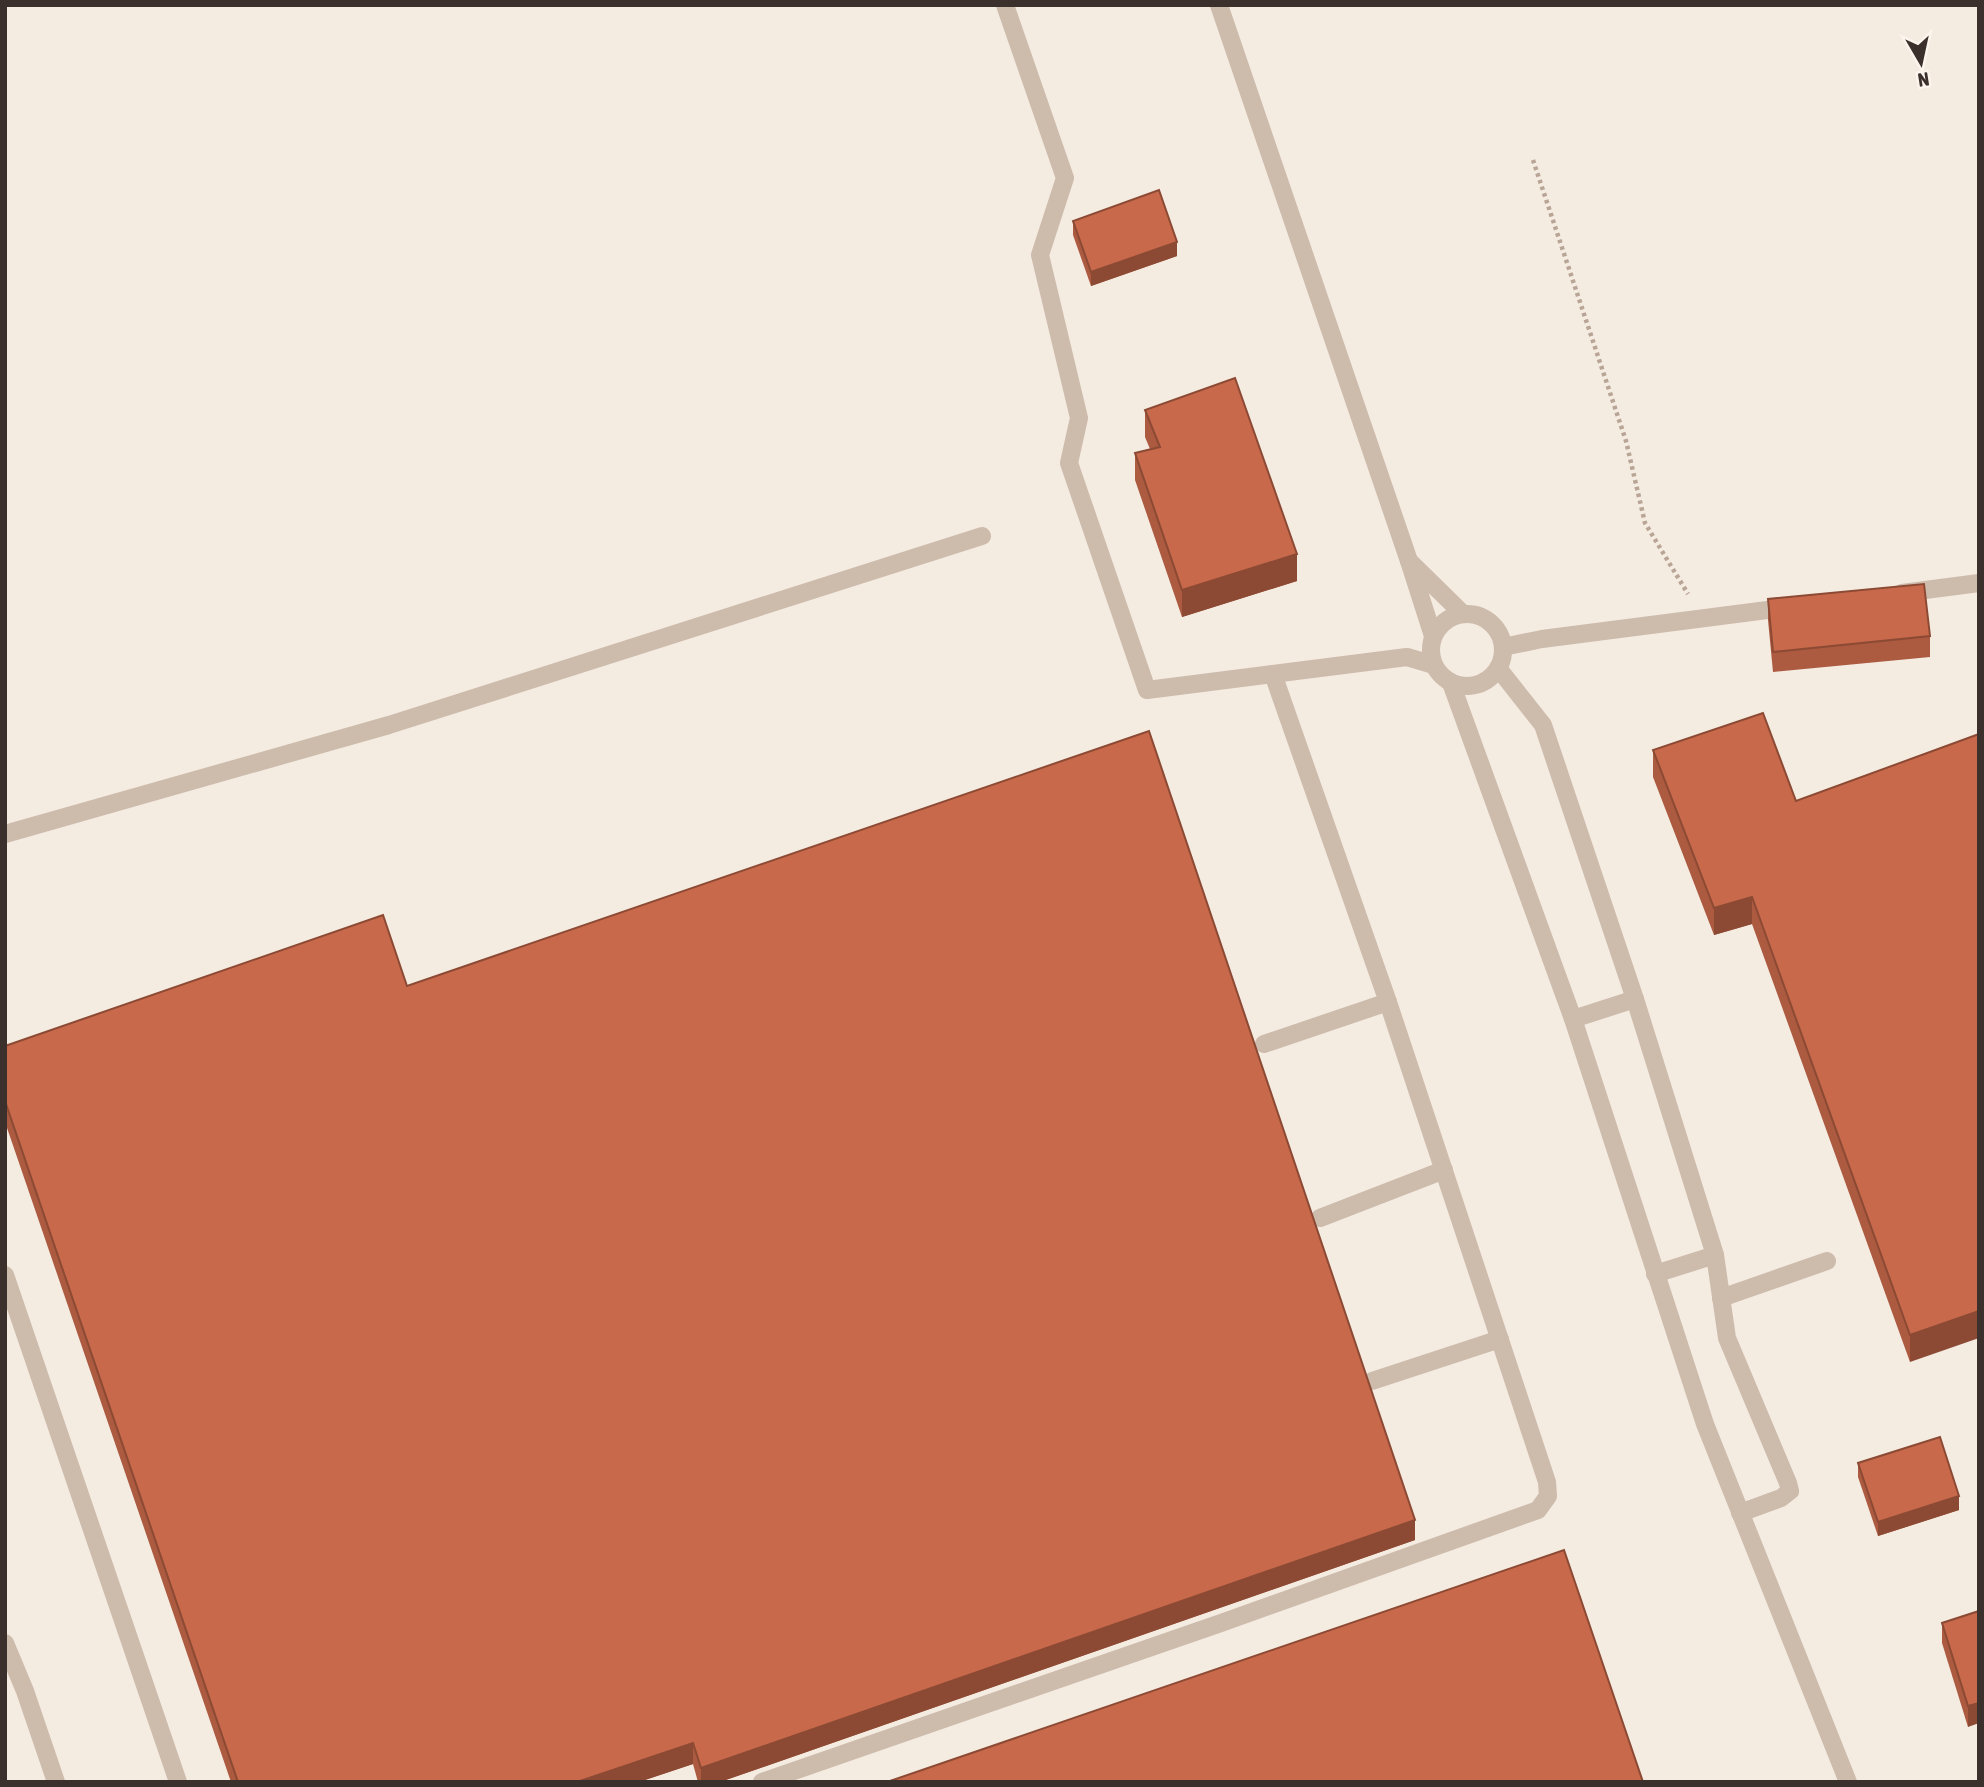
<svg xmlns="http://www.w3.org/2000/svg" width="1984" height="1787" font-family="'Asap Condensed',sans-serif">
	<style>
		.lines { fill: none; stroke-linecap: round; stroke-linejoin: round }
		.path { stroke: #b9a596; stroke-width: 4.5; stroke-dasharray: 3.5 3.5; stroke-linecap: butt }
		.lane { stroke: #cdbbac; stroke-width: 18 }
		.wall { fill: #ac5a40 }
		.shaded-wall { fill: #8c4a34 }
		.building { fill: #c8694b; stroke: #8c4a34; stroke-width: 2 }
	</style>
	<rect width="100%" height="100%" fill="#f4ebe1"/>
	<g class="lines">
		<!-- path -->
		<polyline class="path" points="1533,160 1626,441 1645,523 1688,594"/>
		<!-- lane -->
		<g class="lane">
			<polyline points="1005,5 1065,178 1040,255 1079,418 1069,463 1147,690 1407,657 1434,665"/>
			<polyline points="1219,5 1409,561"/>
			<polyline points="1902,593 1979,583"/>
			<circle cx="1467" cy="650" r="36"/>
			<polyline points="1433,636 1409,561 1463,614"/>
			<polyline points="1503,647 1542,639 1791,607"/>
			<polyline points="1498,668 1543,725 1635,999 1715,1255 1655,1274"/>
			<polyline points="1451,683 1573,1019 1705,1424 1848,1782"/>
			<polyline points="5,834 389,725 982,536"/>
			<polyline points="1573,1019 1635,999"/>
			<polyline points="1264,1044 1388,1002"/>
			<polyline points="1320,1218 1444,1170"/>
			<polyline points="1715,1255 1727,1338 1788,1483 1790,1491 1781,1498 1740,1513"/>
			<polyline points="5,1275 178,1782"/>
			<polyline points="1721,1298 1827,1261"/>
			<polyline points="1372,1381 1500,1339"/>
			<polyline points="5,1643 25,1691 56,1782"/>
			<polyline points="762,1782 1221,1623 1538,1510 1548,1496 1547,1482 1388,1002 1273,674"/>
		</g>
	</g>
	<!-- wall -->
	<g class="wall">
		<polygon points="1073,221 1177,256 1091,286 1073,235"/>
		<polygon points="1145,410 1297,581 1182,617 1135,480 1135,453 1150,449 1145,437"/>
		<polygon points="1768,599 1930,636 1930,657 1773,672 1768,620"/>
		<polygon points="1979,734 1910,1362 1752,924 1714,935 1653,777 1653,750 1796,801"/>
		<polygon points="407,986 1415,1540 720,1782 698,1782 693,1764 639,1782 231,1782 5,1122 5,1046"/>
		<polygon points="1858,1463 1959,1510 1878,1536 1858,1477"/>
		<polygon points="1979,1611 1968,1727 1942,1643 1942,1623"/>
	</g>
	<!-- shaded-wall -->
	<g class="shaded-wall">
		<polygon points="1177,242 1177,256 1091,286 1091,272"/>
		<polygon points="1297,554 1297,581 1182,617 1182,590"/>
		<polygon points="1752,897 1752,924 1714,935 1714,908"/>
		<polygon points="1979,1311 1979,1338 1910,1362 1910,1335"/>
		<polygon points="1959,1496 1959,1510 1878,1536 1878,1522"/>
		<polygon points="1415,1520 1415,1540 720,1782 701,1782 701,1768"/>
		<polygon points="1979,1703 1979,1723 1968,1727 1968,1706"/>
		<polygon points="693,1743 693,1764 639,1782 577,1782"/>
	</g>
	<!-- building -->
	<g class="building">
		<polygon points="1159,190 1177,242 1091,272 1073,221"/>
		<polygon points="1235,378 1297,554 1182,590 1135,453 1160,447 1145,410"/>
		<polygon points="1924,584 1930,636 1773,652 1768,599"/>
		<polygon points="1763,713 1796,801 1979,734 1979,1311 1910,1335 1752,897 1714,908 1653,750"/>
		<polygon points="1149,731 1415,1520 701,1768 693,1743 577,1782 238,1782 5,1101 5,1046 383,915 407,986"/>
		<polygon points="1940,1437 1959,1496 1878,1522 1858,1463"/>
		<polygon points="1564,1550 1643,1782 887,1782"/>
		<polygon points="1979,1611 1979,1703 1968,1706 1942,1623"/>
	</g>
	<!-- border -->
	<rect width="1984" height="1787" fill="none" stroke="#3b302b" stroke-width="14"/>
	<!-- north arrow -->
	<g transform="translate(1921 63) rotate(171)" stroke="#fbf5ee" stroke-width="5" paint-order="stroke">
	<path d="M0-5L12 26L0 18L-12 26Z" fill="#3b302b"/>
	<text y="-10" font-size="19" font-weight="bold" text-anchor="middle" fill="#3b302b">N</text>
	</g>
</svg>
